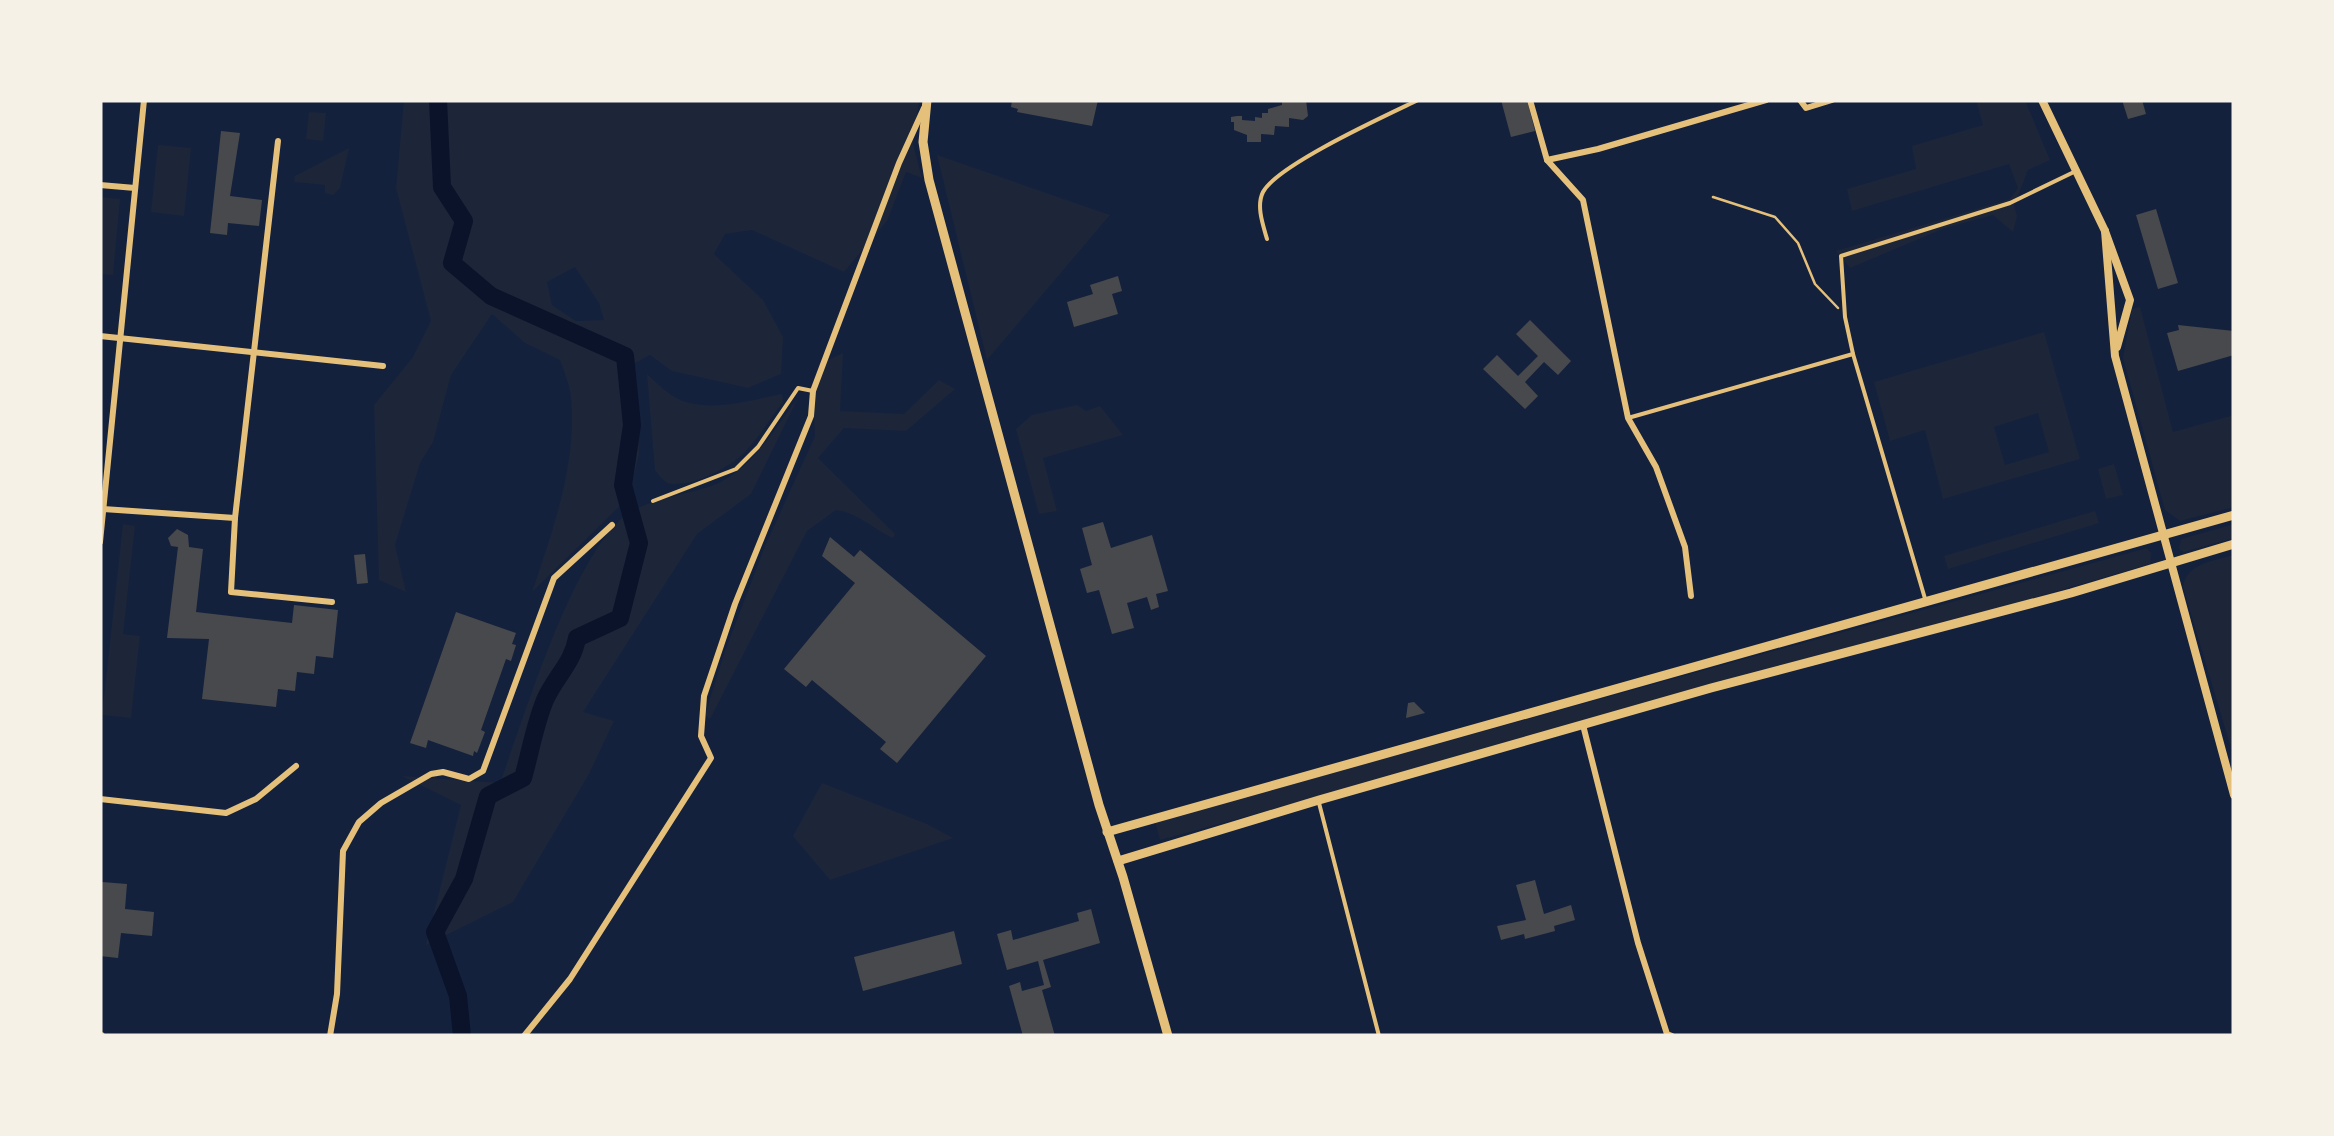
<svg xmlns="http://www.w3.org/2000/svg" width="2334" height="1136" font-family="'DM Sans',sans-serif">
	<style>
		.green { fill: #1d2539; fill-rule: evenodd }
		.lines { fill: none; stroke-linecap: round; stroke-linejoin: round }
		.river { stroke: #0b132b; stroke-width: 18 }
		.building { fill: #48494c }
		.path { stroke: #e5c07b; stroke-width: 2.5 }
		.service { stroke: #e5c07b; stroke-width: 4 }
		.minor { stroke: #e5c07b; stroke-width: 6 }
		.tertiary { stroke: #e5c07b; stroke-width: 8 }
		.secondary { stroke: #e5c07b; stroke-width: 9 }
	</style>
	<rect width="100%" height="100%" fill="#14213d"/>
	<!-- green -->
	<g class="green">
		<path d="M404 100H919L913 144 922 178 906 172 887 221 844 272 752 230 725 234 714 254 763 300 783 337 781 374 748 388 672 371 650 355 635 363 639 454 629 497 532 592C553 530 577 464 571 398 570 385 564 372 560 360L525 343 492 314 451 375 433 442 420 463 395 545 406 592 379 580 374 405 413 357 431 321 396 188ZM575 267 599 303 604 320 576 321 552 305 547 282Z"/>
		<polygon points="1976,100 2025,100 2050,160 2028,170 2014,206 2017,216 2013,232 1993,215 1945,228 1850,268 1836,251 2010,199 2018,188 2009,164 1852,211 1847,189 1916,169 1912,146 1983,125"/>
		<polygon points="309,112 326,113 323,141 306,139"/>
		<polygon points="158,145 191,148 184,216 151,212"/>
		<polygon points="349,148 340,188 333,195 325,193 325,185 294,182 295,176"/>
		<polygon points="937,155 1110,215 987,360"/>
		<polygon points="100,197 120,199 113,275 100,274"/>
		<polygon points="2140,307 2173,432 2234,415 2234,507 2180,521 2165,510 2123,358 2132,309"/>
		<path d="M2044 332 2080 459 1943 499 1925 430 1890 441 1874 382ZM2038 413 2049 452 2005 465 1994 427Z"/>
		<path d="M843 353 840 411 904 414 939 380 955 389 906 431 844 428 818 458 895 534 893 538C872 529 859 513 836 510L807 531 710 719 705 715 725 651 765 546 815 436 813 393 828 360Z"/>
		<path d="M647 374C658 384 671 398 686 402 716 411 752 400 782 394L783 402C771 418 759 437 745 452 729 468 696 485 673 484 664 484 660 476 655 470Z"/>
		<path d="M798 398 751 494 697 534 583 712 614 721 589 774 513 902 426 945 461 805 402 776 500 783C525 715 572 556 627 514 644 501 692 493 714 485 753 469 773 430 798 398Z"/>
		<polygon points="1077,405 1086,411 1100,406 1123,435 1043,458 1057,511 1039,514 1016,429 1032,415"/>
		<polygon points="2114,464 2123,495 2106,499 2098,469"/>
		<polygon points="2095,511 2099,523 1948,569 1944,556"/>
		<polygon points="123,524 135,526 123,634 140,636 131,718 102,715"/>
		<polygon points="2234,524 2234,538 2184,552 2179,549 2181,539"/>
		<polygon points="2147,548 2151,553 2150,564 1863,648 1160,840 1155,822"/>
		<path d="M2234 555V758L2183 587C2186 563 2214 561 2234 555Z"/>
		<polygon points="822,783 927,824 953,838 830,880 793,836"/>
	</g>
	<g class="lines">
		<!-- river -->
		<path class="river" d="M438 100 442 187 464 221 452 263 491 296 625 356 632 425 623 485 639 543 620 618 577 638C573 663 555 677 545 700 535 724 530 753 523 778L488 796 464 879 435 932 458 996 462 1036"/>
	</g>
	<!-- building -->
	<g class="building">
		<polygon points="1012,100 1098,100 1092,126 1017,112 1018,109 1011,107"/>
		<polygon points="1306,100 1308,116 1303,120 1289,118 1289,127 1275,126 1274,135 1261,134 1261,142 1247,142 1247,135 1234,130 1234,122 1231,122 1231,117 1237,116 1242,116 1242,120 1255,121 1255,117 1262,118 1262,113 1268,113 1268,109 1282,105 1282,101"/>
		<polygon points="1501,100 1527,100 1535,131 1511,137"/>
		<polygon points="2122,100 2142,100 2146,114 2128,119"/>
		<polygon points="221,131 240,133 230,196 262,200 259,226 228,223 227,235 210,233"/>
		<polygon points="2156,209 2178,283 2158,289 2136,215"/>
		<polygon points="1118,276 1122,291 1112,294 1118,314 1074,327 1067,302 1093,294 1090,285"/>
		<polygon points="1530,320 1571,361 1558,375 1544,362 1525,382 1538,396 1525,409 1483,369 1497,355 1518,376 1538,356 1516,334"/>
		<polygon points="2178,325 2234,331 2234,355 2178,371 2167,333 2179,330"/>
		<polygon points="1103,522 1111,548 1152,535 1168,591 1156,594 1159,607 1151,610 1147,597 1127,603 1134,628 1112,634 1099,590 1087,593 1080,569 1092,565 1082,528"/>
		<polygon points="177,529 188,535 189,547 203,549 196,612 292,623 294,605 338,610 333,658 316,656 314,674 297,672 295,691 278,689 276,707 202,699 209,639 167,638 178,547 171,546 168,538"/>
		<polygon points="830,537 854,557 860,550 986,656 897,763 880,749 886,742 812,680 806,687 784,669 855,583 822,556"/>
		<polygon points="365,554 368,583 357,584 354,555"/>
		<polygon points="456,612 516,633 512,644 516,645 511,661 506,659 481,730 485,732 477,753 474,751 473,756 428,740 426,748 410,743"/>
		<polygon points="1414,702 1425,713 1406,718 1408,703"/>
		<polygon points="1535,880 1544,914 1571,905 1575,920 1554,926 1555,931 1525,939 1524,934 1501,940 1497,926 1526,920 1516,885"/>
		<polygon points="102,882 127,884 125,909 154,912 152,936 121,933 118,958 100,956"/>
		<polygon points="1091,909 1100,943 1043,960 1051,987 1042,990 1055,1036 1023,1036 1009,986 1020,982 1022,991 1044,985 1038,961 1007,970 997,934 1011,930 1013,940 1079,921 1077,913"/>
		<polygon points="954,931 962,964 863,991 854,957"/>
	</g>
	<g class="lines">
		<!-- path -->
		<polyline class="path" points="1713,197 1775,217 1798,243 1815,284 1838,308"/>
		<!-- service -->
		<g class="service">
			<path d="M1267 239C1263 225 1256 206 1263 192 1277 165 1387 115 1418 100"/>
			<polyline points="1628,418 1853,354"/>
			<polyline points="653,501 736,469 758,447 798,388 813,391"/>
			<polyline points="1926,602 1853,354 1845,317 1841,256 2010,203 2076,171"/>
			<polyline points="1319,803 1379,1036"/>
		</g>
		<!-- minor -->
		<g class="minor">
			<polyline points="1530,100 1547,160 1583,200 1628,418 1656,467 1685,547 1691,596"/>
			<polyline points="1800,100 1806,108 1832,100"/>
			<polyline points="278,141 235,518 231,592 332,602"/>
			<polyline points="1547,160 1598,149 1766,100"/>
			<polyline points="100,185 135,188"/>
			<polyline points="100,336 383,366"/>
			<polyline points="103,509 235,518"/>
			<polyline points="100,542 144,100"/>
			<polyline points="1583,725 1638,943 1667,1034 1672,1036"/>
			<polyline points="100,799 226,813 256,799 296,766"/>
			<polyline points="330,1036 337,994 343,851 359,822 381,803 431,774 443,772 469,779 483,771 554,578 612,525"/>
			<polyline points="524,1036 570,979 711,758 701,736 704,696 735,604 811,416 813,391 899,163 924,108"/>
		</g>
		<!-- tertiary -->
		<g class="tertiary">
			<polyline points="2042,100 2105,231 2130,300 2117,347"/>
			<polyline points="2105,231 2115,356 2234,795"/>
			<polyline points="100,1036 101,1036"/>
		</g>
		<!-- secondary -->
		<g class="secondary">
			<polyline points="927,100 923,142 929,180 1099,805 1123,877 1168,1036"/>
			<polyline points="1107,832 2234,515"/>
			<polyline points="1118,861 1319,800 1711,688 2071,593 2234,544"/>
		</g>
	</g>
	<!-- border -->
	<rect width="2334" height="1136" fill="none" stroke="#f6f1e7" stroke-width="205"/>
</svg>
